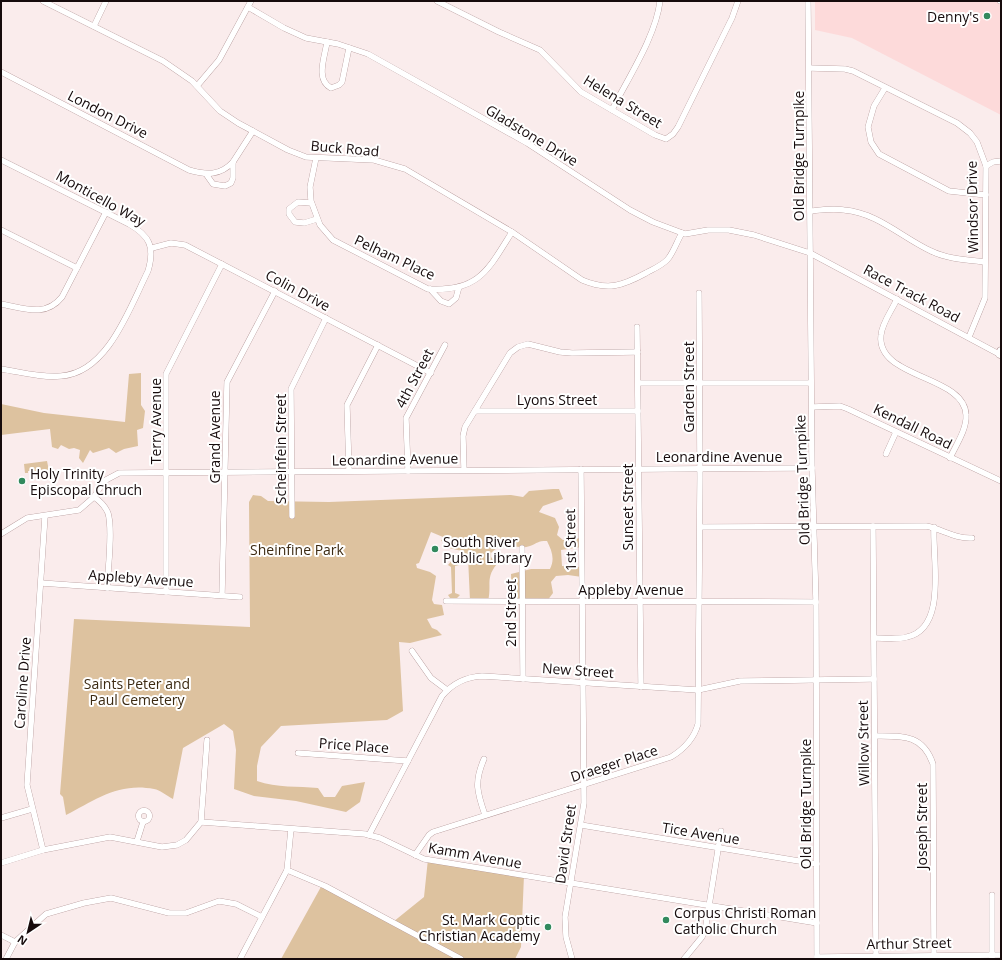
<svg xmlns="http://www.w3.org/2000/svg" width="1002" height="960" font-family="'Open Sans',sans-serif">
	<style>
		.built { fill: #fddada }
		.green { fill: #ddc29f }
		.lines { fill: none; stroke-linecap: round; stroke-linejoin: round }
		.minor-casing { stroke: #a88889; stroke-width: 6 }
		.highway-casing { stroke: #a88889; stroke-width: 9 }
		.minor { stroke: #fff; stroke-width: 5.5 }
		.highway { stroke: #fff; stroke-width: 8 }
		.poi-dot { fill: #32895d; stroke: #fff; stroke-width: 1.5 }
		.labels { text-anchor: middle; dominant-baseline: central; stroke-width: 4; stroke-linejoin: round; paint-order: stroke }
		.poi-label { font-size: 14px; fill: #160b0c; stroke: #fff; text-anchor: start }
		.street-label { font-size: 14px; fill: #160b0c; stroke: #fff }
		.park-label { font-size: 14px; fill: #3c2a12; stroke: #fff }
	</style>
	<rect width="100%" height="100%" fill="#faecec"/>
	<!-- built -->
	<polygon class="built" points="815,1 1001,1 1001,115 852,38 815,30"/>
	<!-- green -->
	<g class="green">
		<polygon points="141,373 141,405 145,411 143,428 137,430 138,446 124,449 116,453 109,448 93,453 90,450 83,463 79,458 80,450 74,448 69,449 61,445 58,449 52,447 50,429 1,435 1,404 44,413 125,422 129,374"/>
		<polygon points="47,461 49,471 28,471 28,473 25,473 24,464"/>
		<path d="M553 489H559L563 499 543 506 539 512 555 518 559 527 557 535 563 540 581 538 582 547 561 550 562 566 581 567 582 577 568 575 556 576 551 582 553 593 547 601H512L511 574 531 569H550C555 559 552 551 547 541 537 541 538 543 530 546 516 551 506 538 491 553V557L497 564C485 578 492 585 488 601H470L468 557 462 551 449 548 445 542 441 541 443 537 431 532 419 563 416 564 417 568 430 572 436 576 432 600 434 604 442 605 444 615 427 619 432 628 437 630 442 635 410 643 399 642 403 711 387 720 281 726 261 747 257 766V781C277 788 298 786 318 788L324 797H335L342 786 365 782 360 802 346 812 296 801 254 796 234 789 236 750 233 731 224 724 183 748 173 799C167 796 160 790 154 789 119 782 95 800 66 815L63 797 60 794 74 619 250 627 249 502 253 495 261 496 268 501 329 502 511 495 523 497 529 491Z"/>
		<polygon points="452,560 456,561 459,565 455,566 455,593 460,595 457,598 450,598 448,595 452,593 451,567 448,565"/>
		<polygon points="428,859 524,875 521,947 515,959 281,959 322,885 393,922 424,897"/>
	</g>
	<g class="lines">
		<defs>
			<g id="minor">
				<path d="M43 1 163 61 192 81 220 111 238 123 288 150 306 157 374 160 405 169 512 232 582 280C608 291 622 286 646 273 653 269 661 266 667 260 673 254 677 241 682 233"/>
				<polyline points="437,1 499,32 540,50 581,92 655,135 666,139 673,134 678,127 732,18 738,1"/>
				<polyline points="808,1 812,468 816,602 817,959"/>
				<polyline points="1000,1 1001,1"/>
				<polyline points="248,7 284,28 306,38 338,44 368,54 527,143 630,210 653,222 685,234 708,230 729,230 754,235 810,253 1001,355"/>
				<polyline points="94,26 106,1"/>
				<path d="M327 42C325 56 315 80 331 88L339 85 342 82 349 48"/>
				<polyline points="809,68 845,69 853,71 957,123 970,133 977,142 986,166 985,298 969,337"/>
				<path d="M1 72 189 170C206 175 220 176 233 162"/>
				<polyline points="197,86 219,60 251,1"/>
				<polyline points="885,88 874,106 868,127 871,142 879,154 949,191 986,195"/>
				<path d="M612 110C628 78 656 36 660 1"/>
				<path d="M316 158 310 187 311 201 320 225 333 240 428 289C479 292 488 270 512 232"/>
				<path d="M1 160 129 224C150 236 155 247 148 271 130 307 108 373 61 376 41 378 21 372 1 369"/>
				<polyline points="986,166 993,162 1001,161"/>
				<polyline points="206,174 213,184 225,186 231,183 233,178 233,162 253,131"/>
				<polyline points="311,203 298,202 289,209 289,214 295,222 304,223 317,219"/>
				<path d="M810 211C821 210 833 208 844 210 878 213 901 237 931 251 947 259 968 260 985 262"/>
				<polyline points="1,230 77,268"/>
				<polyline points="152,248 171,243 185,245 431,373"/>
				<polyline points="430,289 441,301 449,304 456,298 459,287"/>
				<path d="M897 299C892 310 882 323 881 335 876 379 965 375 966 415 967 429 956 445 950 458"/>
				<path d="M1 304C24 308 45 318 62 297L106 212"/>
				<polyline points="637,327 641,687"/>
				<polyline points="638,383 811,383"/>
				<polyline points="812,407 840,406 848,409 1001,481"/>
				<polyline points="475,411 638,411"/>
				<polyline points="886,454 896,432"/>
				<polyline points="464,470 463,436 465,427 510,353 518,347 528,344 560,352 572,353 638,352"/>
				<polyline points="349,471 347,405 378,345"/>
				<polyline points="408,471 406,418 445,345"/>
				<path d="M94 497C100 501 105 506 108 513 113 529 108 569 107 588"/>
				<polyline points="292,516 291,389 326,318"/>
				<polyline points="873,526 876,959"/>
				<path d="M700 527 926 526C942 529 955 539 972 538"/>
				<polyline points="1,534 27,518 79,510 94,497 104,481 119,473 812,468"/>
				<polyline points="522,548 523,679"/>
				<polyline points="41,583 240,597"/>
				<polyline points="166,592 166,374 222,264"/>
				<polyline points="222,595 227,382 275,291"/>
				<polyline points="446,601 816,602"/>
				<path d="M874 638C884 638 897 640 907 637 948 628 932 558 934 527"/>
				<polyline points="412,651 431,678 447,690"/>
				<path d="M875 736C902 736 923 734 933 764L934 959"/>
				<polyline points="298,753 408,761"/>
				<path d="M484 759C474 782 477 792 485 815"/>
				<circle cx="144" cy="816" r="5.5"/>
				<polyline points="1,818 32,809"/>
				<polyline points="201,822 365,834 380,838 424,859 817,923"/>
				<polyline points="581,825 817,864"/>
				<path d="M369 835 442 696C453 683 465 677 482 676L698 690 740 681 874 679"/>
				<polyline points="137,841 143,822"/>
				<polyline points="43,850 27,785 45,516"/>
				<path d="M415 855 429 835 433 832 671 757C684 749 694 739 698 724L700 478 699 293"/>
				<polyline points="1,863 43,850 110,837 162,847 177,845 186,840 201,822 207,740"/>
				<polyline points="287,870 325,886 461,959"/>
				<polyline points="992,895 992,959"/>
				<polyline points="1,935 15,942"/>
				<polyline points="817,957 1001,955"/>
				<polyline points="6,959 15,942 46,914 84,903 111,898 169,913 186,913 219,901 236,904 262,917"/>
				<polyline points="240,959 287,870 291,829"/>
				<polyline points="572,959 566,937 565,917 584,803 581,469"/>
				<polyline points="684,959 702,937 705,931 721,831"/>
			</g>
			<polyline id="highway" points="1000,354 1001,351"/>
		</defs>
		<!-- minor casing -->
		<use href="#minor" class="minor-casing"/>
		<!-- highway casing -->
		<use href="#highway" class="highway-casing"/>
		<!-- minor -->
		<use href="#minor" class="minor"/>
		<!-- highway -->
		<use href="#highway" class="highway"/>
	</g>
	<!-- markers -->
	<g class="poi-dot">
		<circle cx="987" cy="16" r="4"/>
		<circle cx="22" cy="481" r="4"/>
		<circle cx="435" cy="549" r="4"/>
		<circle cx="666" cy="920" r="4"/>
		<circle cx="548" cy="927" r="4"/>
	</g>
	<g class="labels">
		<!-- poi labels -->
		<g class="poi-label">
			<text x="979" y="16" text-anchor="end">Denny's</text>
			<text x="30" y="473">Holy Trinity<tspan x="30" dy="16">Episcopal Chruch</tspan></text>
			<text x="443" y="541">South River<tspan x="443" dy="16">Public Library</tspan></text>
			<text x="674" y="912">Corpus Christi Roman<tspan x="674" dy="16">Catholic Church</tspan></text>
			<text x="540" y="919" text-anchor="end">St. Mark Coptic<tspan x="540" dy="16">Christian Academy</tspan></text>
		</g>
		<!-- street labels -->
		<g class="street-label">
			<text transform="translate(623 101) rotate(31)">Helena Street</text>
			<text transform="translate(108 114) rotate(27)">London Drive</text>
			<text transform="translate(532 135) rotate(31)">Gladstone Drive</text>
			<text transform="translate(345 148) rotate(5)">Buck Road</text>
			<text transform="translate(798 156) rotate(-90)">Old Bridge Turnpike</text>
			<text transform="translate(101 198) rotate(29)">Monticello Way</text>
			<text transform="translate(972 207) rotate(-91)">Windsor Drive</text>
			<text transform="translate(395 257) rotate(25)">Pelham Place</text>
			<text transform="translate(298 290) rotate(28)">Colin Drive</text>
			<text transform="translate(912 293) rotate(28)">Race Track Road</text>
			<text transform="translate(414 378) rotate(-62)">4th Street</text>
			<text transform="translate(688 387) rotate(-90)">Garden Street</text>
			<text x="557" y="399">Lyons Street</text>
			<text transform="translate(155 421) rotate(-90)">Terry Avenue</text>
			<text transform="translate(913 426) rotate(26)">Kendall Road</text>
			<text transform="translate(214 437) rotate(-90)">Grand Avenue</text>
			<text transform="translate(280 449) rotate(-90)">Scheinfein Street</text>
			<text x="719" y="456">Leonardine Avenue</text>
			<text transform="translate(395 459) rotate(-1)">Leonardine Avenue</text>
			<text transform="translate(802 480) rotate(-92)">Old Bridge Turnpike</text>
			<text transform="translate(627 507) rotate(-90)">Sunset Street</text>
			<text transform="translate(570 540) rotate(-91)">1st Street</text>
			<text transform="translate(141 578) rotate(4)">Appleby Avenue</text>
			<text x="631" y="589">Appleby Avenue</text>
			<text transform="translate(510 613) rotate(-90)">2nd Street</text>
			<text transform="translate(578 670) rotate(4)">New Street</text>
			<text transform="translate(22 683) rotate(-86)">Caroline Drive</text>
			<text transform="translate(863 743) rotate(-91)">Willow Street</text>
			<text transform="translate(354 745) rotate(4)">Price Place</text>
			<text transform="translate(614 763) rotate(-18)">Draeger Place</text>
			<text transform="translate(805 804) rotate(-90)">Old Bridge Turnpike</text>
			<text transform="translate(921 826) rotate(-90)">Joseph Street</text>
			<text transform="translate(701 833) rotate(9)">Tice Avenue</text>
			<text transform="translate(565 844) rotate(-82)">David Street</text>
			<text transform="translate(475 855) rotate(10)">Kamm Avenue</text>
			<text transform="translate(909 943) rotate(-1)">Arthur Street</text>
		</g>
		<!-- park labels -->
		<g class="park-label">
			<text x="297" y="549">Sheinfine Park</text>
			<text x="137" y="683">Saints Peter and<tspan x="137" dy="16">Paul Cemetery</tspan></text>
		</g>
	</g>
	<!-- border -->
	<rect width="1002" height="960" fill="none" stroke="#160b0c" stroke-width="4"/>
	<!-- north arrow -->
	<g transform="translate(28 932) rotate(215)" stroke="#ffffff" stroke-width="3" paint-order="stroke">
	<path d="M0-3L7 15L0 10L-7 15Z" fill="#160b0c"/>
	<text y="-6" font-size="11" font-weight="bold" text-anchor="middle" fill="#160b0c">N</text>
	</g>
</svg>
